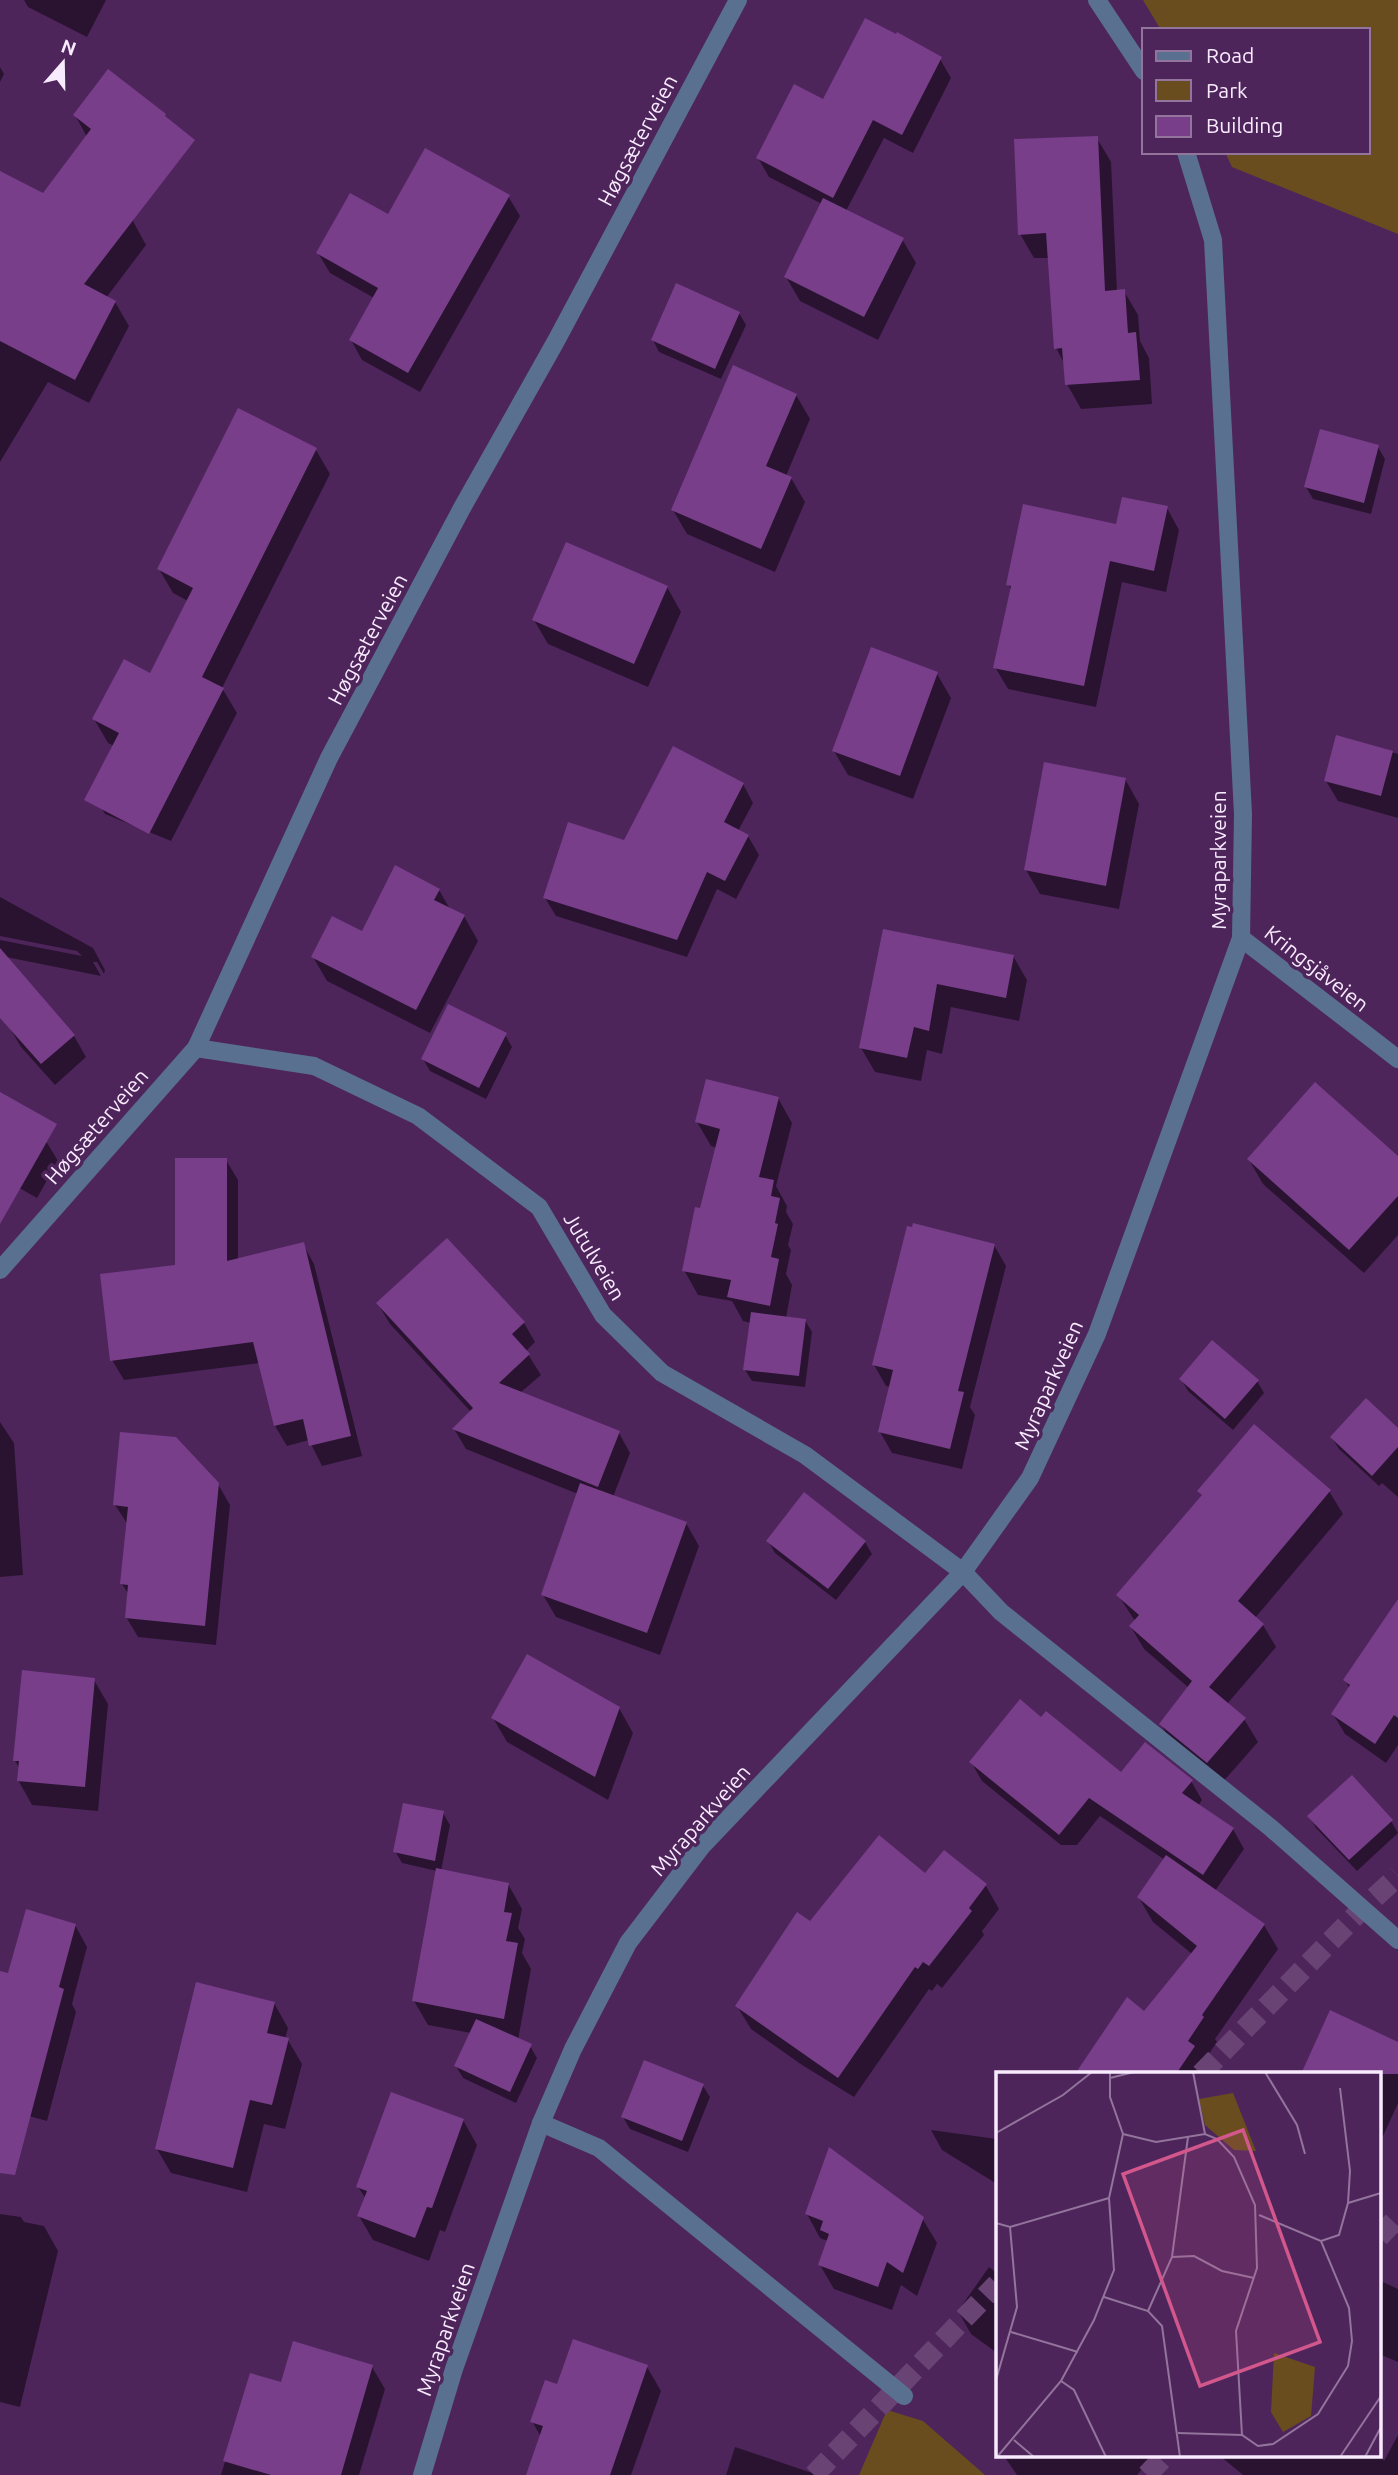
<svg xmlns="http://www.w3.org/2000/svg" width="1398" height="2475" font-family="Ubuntu,sans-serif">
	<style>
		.green { fill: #6a4d1e }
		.shadow { fill: #0007 }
		.building { fill: #783e8a }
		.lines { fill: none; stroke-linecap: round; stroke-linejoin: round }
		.motorway-tunnel { stroke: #684373; stroke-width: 21; stroke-dasharray: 21 10; stroke-linecap: butt }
		.service { stroke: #597091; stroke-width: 18 }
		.minor { stroke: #597091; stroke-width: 18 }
		.labels { text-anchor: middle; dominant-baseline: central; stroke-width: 7; stroke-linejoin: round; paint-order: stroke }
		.street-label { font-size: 21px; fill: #f9ebfe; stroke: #4e255b }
		.inset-road { fill: none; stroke: #92749c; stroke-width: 2 }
		.view { fill: #d2578c; fill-opacity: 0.15; stroke: #d2578c; stroke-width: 3.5 }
		.inset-edge { fill: none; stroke: #f9ebfe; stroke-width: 3.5 }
	</style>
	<rect width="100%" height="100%" fill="#4e255b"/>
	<!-- green -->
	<g class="green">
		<polygon points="1143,0 1398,0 1398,234 1232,167 1225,152 1368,152 1368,30 1161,30"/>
		<polygon points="887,2410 923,2421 985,2475 859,2475"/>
	</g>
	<!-- shadow -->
	<g class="shadow">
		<polygon points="24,0 106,0 87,37 28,7"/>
		<polygon points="940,59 951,78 913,153 884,138 846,211 902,239 916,263 878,340 800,301 786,277 822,204 769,177 758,158 824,101"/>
		<polygon points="0,67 4,74 0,82"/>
		<polygon points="75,115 172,134 133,221 146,245 106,298 115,302 129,326 89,403 48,382 0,462 0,196 43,195 87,137"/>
		<polygon points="1097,138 1111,162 1117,292 1124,291 1138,315 1140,341 1149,358 1152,404 1081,409 1067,384 1065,365 1056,348 1049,258 1034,258 1020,234"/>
		<polygon points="508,196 520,216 420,392 362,360 351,340 374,298 330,273 318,253 388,217"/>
		<polygon points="739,313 746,325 721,379 659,352 653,340"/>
		<polygon points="796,395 810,419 786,476 791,478 805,502 775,572 687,534 673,510"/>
		<polygon points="1378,447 1385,459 1371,514 1313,499 1306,487"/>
		<polygon points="316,450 330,474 222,688 237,713 171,841 105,814 91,790 114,746 108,743 94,719 151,676 188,601 173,593 159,569"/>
		<polygon points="1167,508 1179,530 1166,592 1122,582 1096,707 1008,689 995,667 1012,591 1008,584 1117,526"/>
		<polygon points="667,587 681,612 648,687 548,644 534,620"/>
		<polygon points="937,674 951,698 913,799 848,775 834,751"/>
		<polygon points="1337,737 1398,754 1398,818 1338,801 1326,781"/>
		<polygon points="1125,779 1139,804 1119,909 1040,894 1026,870"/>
		<polygon points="743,784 753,803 738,831 748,836 759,855 736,899 717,889 687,957 556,916 545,898 625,842"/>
		<polygon points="439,890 450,909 464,916 478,941 430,1033 327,981 313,957 363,933"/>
		<polygon points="0,897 93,948 105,970 104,974 97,962 93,962 101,976 6,957 74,1036 86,1057 55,1085 21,1047 0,1011 0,940 82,956 77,951 0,936"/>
		<polygon points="884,931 1013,956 1027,980 1019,1021 951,1007 942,1054 927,1050 921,1081 875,1072 861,1048"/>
		<polygon points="505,1035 512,1047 486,1099 430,1071 423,1059"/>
		<polygon points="778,1098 792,1123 776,1186 787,1206 786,1212 793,1224 788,1245 791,1250 786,1274 792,1285 786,1318 805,1320 812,1332 805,1387 752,1381 745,1370 751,1323 743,1321 732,1301 698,1295 684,1270 717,1148 711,1146 697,1122"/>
		<polygon points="0,1114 46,1141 58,1161 37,1198 0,1177"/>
		<polygon points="1398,1158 1398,1235 1364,1273 1263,1184 1249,1160"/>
		<polygon points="226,1160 238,1180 238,1260 303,1244 314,1264 362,1456 322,1466 309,1440 287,1446 275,1426 260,1363 124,1380 112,1360 177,1267"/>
		<polygon points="994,1245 1006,1266 970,1407 975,1415 962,1469 892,1453 880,1432 890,1387 886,1386 874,1365"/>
		<polygon points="378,1304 524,1323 535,1342 526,1351 541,1375 520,1393 619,1433 630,1453 613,1497 686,1523 699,1546 660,1655 556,1617 543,1595 578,1494 466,1449 454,1429 471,1412 390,1324"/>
		<polygon points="1181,1379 1257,1381 1264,1393 1233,1430 1188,1391"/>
		<polygon points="0,1422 14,1443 23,1575 0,1577"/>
		<polygon points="1398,1430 1398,1497 1382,1483 1379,1486 1339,1449 1332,1438"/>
		<polygon points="218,1484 230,1505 216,1645 138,1637 126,1617 129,1595 122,1584 128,1525 115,1505"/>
		<polygon points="1199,1491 1329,1491 1343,1514 1255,1618 1263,1625 1276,1647 1227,1704 1244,1719 1258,1742 1221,1784 1174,1747 1161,1724 1189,1688 1144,1649 1131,1627 1135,1621 1118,1595 1203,1497"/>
		<polygon points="768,1541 865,1542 872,1554 836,1600 775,1553"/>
		<polygon points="1398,1602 1398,1745 1386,1763 1345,1734 1333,1714 1350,1689 1345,1680"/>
		<polygon points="24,1672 94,1680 108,1704 98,1811 32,1805 18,1780 20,1769 15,1761"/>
		<polygon points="619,1708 633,1733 608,1800 507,1742 493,1718"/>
		<polygon points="1041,1719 1122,1774 1191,1781 1202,1800 1198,1806 1233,1829 1244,1849 1215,1891 1264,1925 1278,1949 1215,2039 1217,2042 1195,2074 1183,2074 1143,2056 1192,1954 1153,1922 1139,1898 1165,1860 1100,1816 1077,1845 1061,1845 982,1781 971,1762"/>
		<polygon points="443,1813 450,1825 441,1871 508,1884 522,1909 518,1928 525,1939 522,1953 531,1969 518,2040 530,2046 537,2058 516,2103 463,2078 456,2066 471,2033 428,2025 414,2001 437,1871 402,1863 395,1851"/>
		<polygon points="1309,1816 1391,1821 1398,1833 1357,1871 1316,1828"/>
		<polygon points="944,1852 986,1886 999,1909 982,1931 984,1935 942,1988 937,1984 932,1991 929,1989 854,2097 802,2065 751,2029 737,2006 810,1924 925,1875"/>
		<polygon points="75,1925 87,1947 72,2004 76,2012 47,2121 0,2108 0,1973 9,1976"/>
		<polygon points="274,2003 288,2028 285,2039 288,2040 302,2064 285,2129 264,2124 247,2192 171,2173 157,2149"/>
		<polygon points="1331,2013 1398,2044 1398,2103 1379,2145 1379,2074 1303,2074"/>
		<polygon points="703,2086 710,2097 688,2152 630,2129 623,2117"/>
		<polygon points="463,2120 477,2145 445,2232 440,2230 429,2261 373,2240 359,2216 366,2199 358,2187"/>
		<polygon points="931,2130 997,2139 997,2184 942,2150"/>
		<polygon points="0,2214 21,2217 24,2222 44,2226 58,2251 20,2407 0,2402"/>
		<polygon points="807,2214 922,2218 937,2243 917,2296 901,2285 892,2310 834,2289 820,2265 828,2241 820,2238"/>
		<polygon points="989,2267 997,2273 997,2353 971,2334 958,2311"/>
		<polygon points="1383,2282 1398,2289 1398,2362 1379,2354 1379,2291"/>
		<polygon points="372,2367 385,2389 359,2475 221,2475 251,2375 282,2384"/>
		<polygon points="647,2367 661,2391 631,2475 534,2475 541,2437 532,2421"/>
		<polygon points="1398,2435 1398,2475 1243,2475 1220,2456 1379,2456 1379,2453 1384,2461"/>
		<polygon points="735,2447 818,2475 726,2475"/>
		<polygon points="1004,2456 1153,2456 1137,2475 1017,2475"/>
	</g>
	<!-- building -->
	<g class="building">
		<polygon points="865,18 896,34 897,32 942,57 902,135 873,120 833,198 756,158 794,84 823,99"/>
		<polygon points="108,69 166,114 165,116 195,140 84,284 116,301 75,380 0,341 0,171 43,193 91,129 73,115"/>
		<polygon points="1098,136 1105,291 1125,289 1128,333 1136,332 1140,380 1065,385 1062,348 1054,349 1046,233 1018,235 1014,139"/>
		<polygon points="425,148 510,195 408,373 349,340 378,288 316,253 350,193 388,214"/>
		<polygon points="823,198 904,238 864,317 784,277"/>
		<polygon points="676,283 740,312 715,369 651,340"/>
		<polygon points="733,365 797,394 766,466 792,477 761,549 671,510"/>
		<polygon points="238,408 317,448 202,677 224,688 149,834 84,800 119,733 92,719 124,659 150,673 193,588 157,569"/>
		<polygon points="1320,429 1379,445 1364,503 1304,487"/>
		<polygon points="1122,497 1168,506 1154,571 1110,561 1084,686 993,668 1011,586 1006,585 1023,504 1116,524"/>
		<polygon points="566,542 668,586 634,664 532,620"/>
		<polygon points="871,647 938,672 900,776 832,751"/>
		<polygon points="1336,735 1393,751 1381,796 1324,781"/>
		<polygon points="673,746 744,783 724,822 749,835 725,881 707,872 677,940 543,898 568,822 624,840"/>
		<polygon points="1044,762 1126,778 1106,886 1024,870"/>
		<polygon points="395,865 440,889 434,900 465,915 416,1010 311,957 332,916 362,931"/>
		<polygon points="883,929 1014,955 1006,998 937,984 929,1031 914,1027 907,1058 859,1048"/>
		<polygon points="0,948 75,1035 41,1064 0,1018"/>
		<polygon points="448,1004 507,1033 479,1088 421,1059"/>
		<polygon points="706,1079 779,1097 759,1177 774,1180 771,1196 780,1198 775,1223 778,1224 771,1257 779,1259 770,1306 727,1297 731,1280 682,1271 695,1207 700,1208 720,1129 695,1122"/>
		<polygon points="1315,1082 1398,1156 1398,1196 1349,1250 1247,1159"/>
		<polygon points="0,1092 57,1124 0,1224"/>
		<polygon points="175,1158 227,1158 227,1261 304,1242 351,1436 309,1446 303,1419 274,1426 253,1342 110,1361 100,1274 175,1265"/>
		<polygon points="913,1223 995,1244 958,1391 964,1392 950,1449 878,1432 893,1370 872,1365 907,1226 912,1227"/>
		<polygon points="447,1238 525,1322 512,1334 530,1354 499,1383 620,1431 598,1487 452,1429 473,1408 376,1303"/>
		<polygon points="751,1312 806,1319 799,1376 743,1370"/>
		<polygon points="1212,1340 1259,1380 1225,1419 1179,1379"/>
		<polygon points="1366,1398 1398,1428 1398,1447 1372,1476 1330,1437"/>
		<polygon points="1254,1424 1331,1490 1238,1601 1264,1624 1209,1687 1246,1718 1207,1763 1159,1724 1192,1681 1129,1626 1139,1615 1116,1595 1202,1495 1197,1491"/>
		<polygon points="120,1432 176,1437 219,1483 205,1626 125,1618 128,1585 120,1584 128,1507 113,1505"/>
		<polygon points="580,1483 687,1522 647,1633 541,1595"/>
		<polygon points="804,1492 866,1541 828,1589 766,1541"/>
		<polygon points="1398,1599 1398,1718 1394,1715 1375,1744 1331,1714 1350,1685 1343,1680"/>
		<polygon points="527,1654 620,1707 595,1777 491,1718"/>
		<polygon points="22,1670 95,1678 85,1787 17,1781 19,1761 13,1761"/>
		<polygon points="1020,1699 1041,1717 1046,1711 1121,1772 1145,1742 1193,1780 1182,1793 1234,1828 1203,1875 1089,1798 1059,1835 969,1762"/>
		<polygon points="1352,1775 1393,1820 1349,1860 1307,1816"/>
		<polygon points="403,1803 444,1811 435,1861 393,1852"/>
		<polygon points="879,1835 925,1873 944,1850 987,1884 969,1908 972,1911 929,1966 923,1962 918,1969 915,1967 838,2078 735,2006 797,1912 810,1921"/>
		<polygon points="1166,1855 1265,1924 1202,2015 1204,2017 1188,2041 1195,2046 1176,2074 1075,2074 1127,1997 1144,2011 1197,1946 1137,1897"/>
		<polygon points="436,1868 509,1883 504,1912 512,1913 506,1941 518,1943 504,2019 412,2001"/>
		<polygon points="26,1909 76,1924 59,1987 64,1989 15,2175 0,2173 0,1971 8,1973"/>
		<polygon points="196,1982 275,2002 267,2033 289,2038 272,2105 250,2100 233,2168 155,2149"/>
		<polygon points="1330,2010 1398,2042 1398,2074 1301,2074"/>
		<polygon points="476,2019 532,2044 510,2092 454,2066"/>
		<polygon points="644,2060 704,2084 682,2141 621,2117"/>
		<polygon points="391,2092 464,2119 432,2208 427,2207 415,2238 357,2216 367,2191 356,2187"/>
		<polygon points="829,2147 924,2217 903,2273 887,2262 878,2287 818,2265 829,2234 820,2230 823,2221 805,2214"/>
		<polygon points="573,2339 648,2365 610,2475 526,2475 543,2426 530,2422 545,2380 557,2384"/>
		<polygon points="293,2341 373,2365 341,2475 271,2475 223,2461 250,2373 281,2382"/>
	</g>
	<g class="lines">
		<!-- motorway-tunnel -->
		<g class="motorway-tunnel">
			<polyline points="1201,2074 1360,1911 1398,1876"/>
			<polyline points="1379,2237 1398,2217"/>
			<polyline points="814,2475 997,2284"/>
			<polyline points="1147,2475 1165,2456"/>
		</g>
		<!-- service -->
		<g class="service">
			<polyline points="963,1572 1001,1612 1271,1828 1398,1940"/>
			<polyline points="541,2123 599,2148 904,2396"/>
		</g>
		<!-- minor -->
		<g class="minor">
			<polyline points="1097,0 1144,71"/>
			<polyline points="1241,938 1398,1059"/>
			<polyline points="196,1048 314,1066 418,1116 539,1207 603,1315 662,1373 805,1455 963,1572"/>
			<polyline points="0,1270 196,1048 329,758 462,508 556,341 738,0"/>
			<polyline points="422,2475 454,2369 541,2123 573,2049 628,1943 702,1846 963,1572 1030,1478 1097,1334 1241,938 1243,814 1213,240 1186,152"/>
		</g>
	</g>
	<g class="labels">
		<!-- street labels -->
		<g class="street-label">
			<text transform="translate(637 140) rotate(-62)">Høgsæterveien</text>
			<text transform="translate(367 639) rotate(-62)">Høgsæterveien</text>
			<text transform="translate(1218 860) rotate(-90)">Myraparkveien</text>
			<text transform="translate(1317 968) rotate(38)">Kringsjåveien</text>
			<text transform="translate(96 1126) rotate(-49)">Høgsæterveien</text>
			<text transform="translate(595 1256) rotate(59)">Jutulveien</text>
			<text transform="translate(1048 1385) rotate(-66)">Myraparkveien</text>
			<text transform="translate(700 1820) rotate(-49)">Myraparkveien</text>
			<text transform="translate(445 2329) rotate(-71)">Myraparkveien</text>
		</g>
	</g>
	<!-- overview -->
	<g transform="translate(996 2072)">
		<rect width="385" height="385" fill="#4e255b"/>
		<path d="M237 21 260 79 238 78 209 53 203 27ZM278 281 319 295 315 344 287 360 275 340Z" fill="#6a4d1e"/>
		<path class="inset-road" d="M197 0 209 62M269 0 301 53 309 82M114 6 138 0M0 61 67 23 96 0M127 62 160 70 209 62 221 67 238 85 259 133 261 196 240 259 246 363M352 131 385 121M0 151 14 155 113 126M325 169 343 163 352 131 354 99 344 16M176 185 198 184 226 199 258 206M108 225 152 239 166 254 184 385M152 239 176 185 192 65M15 260 82 280M0 308 21 235 14 155M65 309 78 318 110 385M182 361 246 363 262 374 277 372 322 342 352 294 356 269 353 236 325 169 263 143M18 368 38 385M1 385 65 309 98 248 118 198 113 126 127 62 114 25V0M344 385 385 324M369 385 385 355"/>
		<path class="view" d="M247 58 324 270 204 314 127 102Z"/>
		<rect width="385" height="385" class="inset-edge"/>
	</g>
	<!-- legend -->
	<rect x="1142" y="28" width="228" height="126" fill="#4e255b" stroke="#92749c" stroke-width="2"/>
	<rect x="1156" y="51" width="35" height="10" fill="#597091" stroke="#92749c" stroke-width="2"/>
	<text x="1206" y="63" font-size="21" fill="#f9ebfe">Road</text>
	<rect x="1156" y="80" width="35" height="21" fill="#6a4d1e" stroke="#92749c" stroke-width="2"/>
	<text x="1206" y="98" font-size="21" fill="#f9ebfe">Park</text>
	<rect x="1156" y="116" width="35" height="21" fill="#783e8a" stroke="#92749c" stroke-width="2"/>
	<text x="1206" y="133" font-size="21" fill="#f9ebfe">Building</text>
	<!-- north arrow -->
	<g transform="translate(63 63) rotate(20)" stroke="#4e255b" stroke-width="5" paint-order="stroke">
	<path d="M0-5L12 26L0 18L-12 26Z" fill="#f9ebfe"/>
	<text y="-10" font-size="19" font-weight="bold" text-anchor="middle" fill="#f9ebfe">N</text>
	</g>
</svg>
